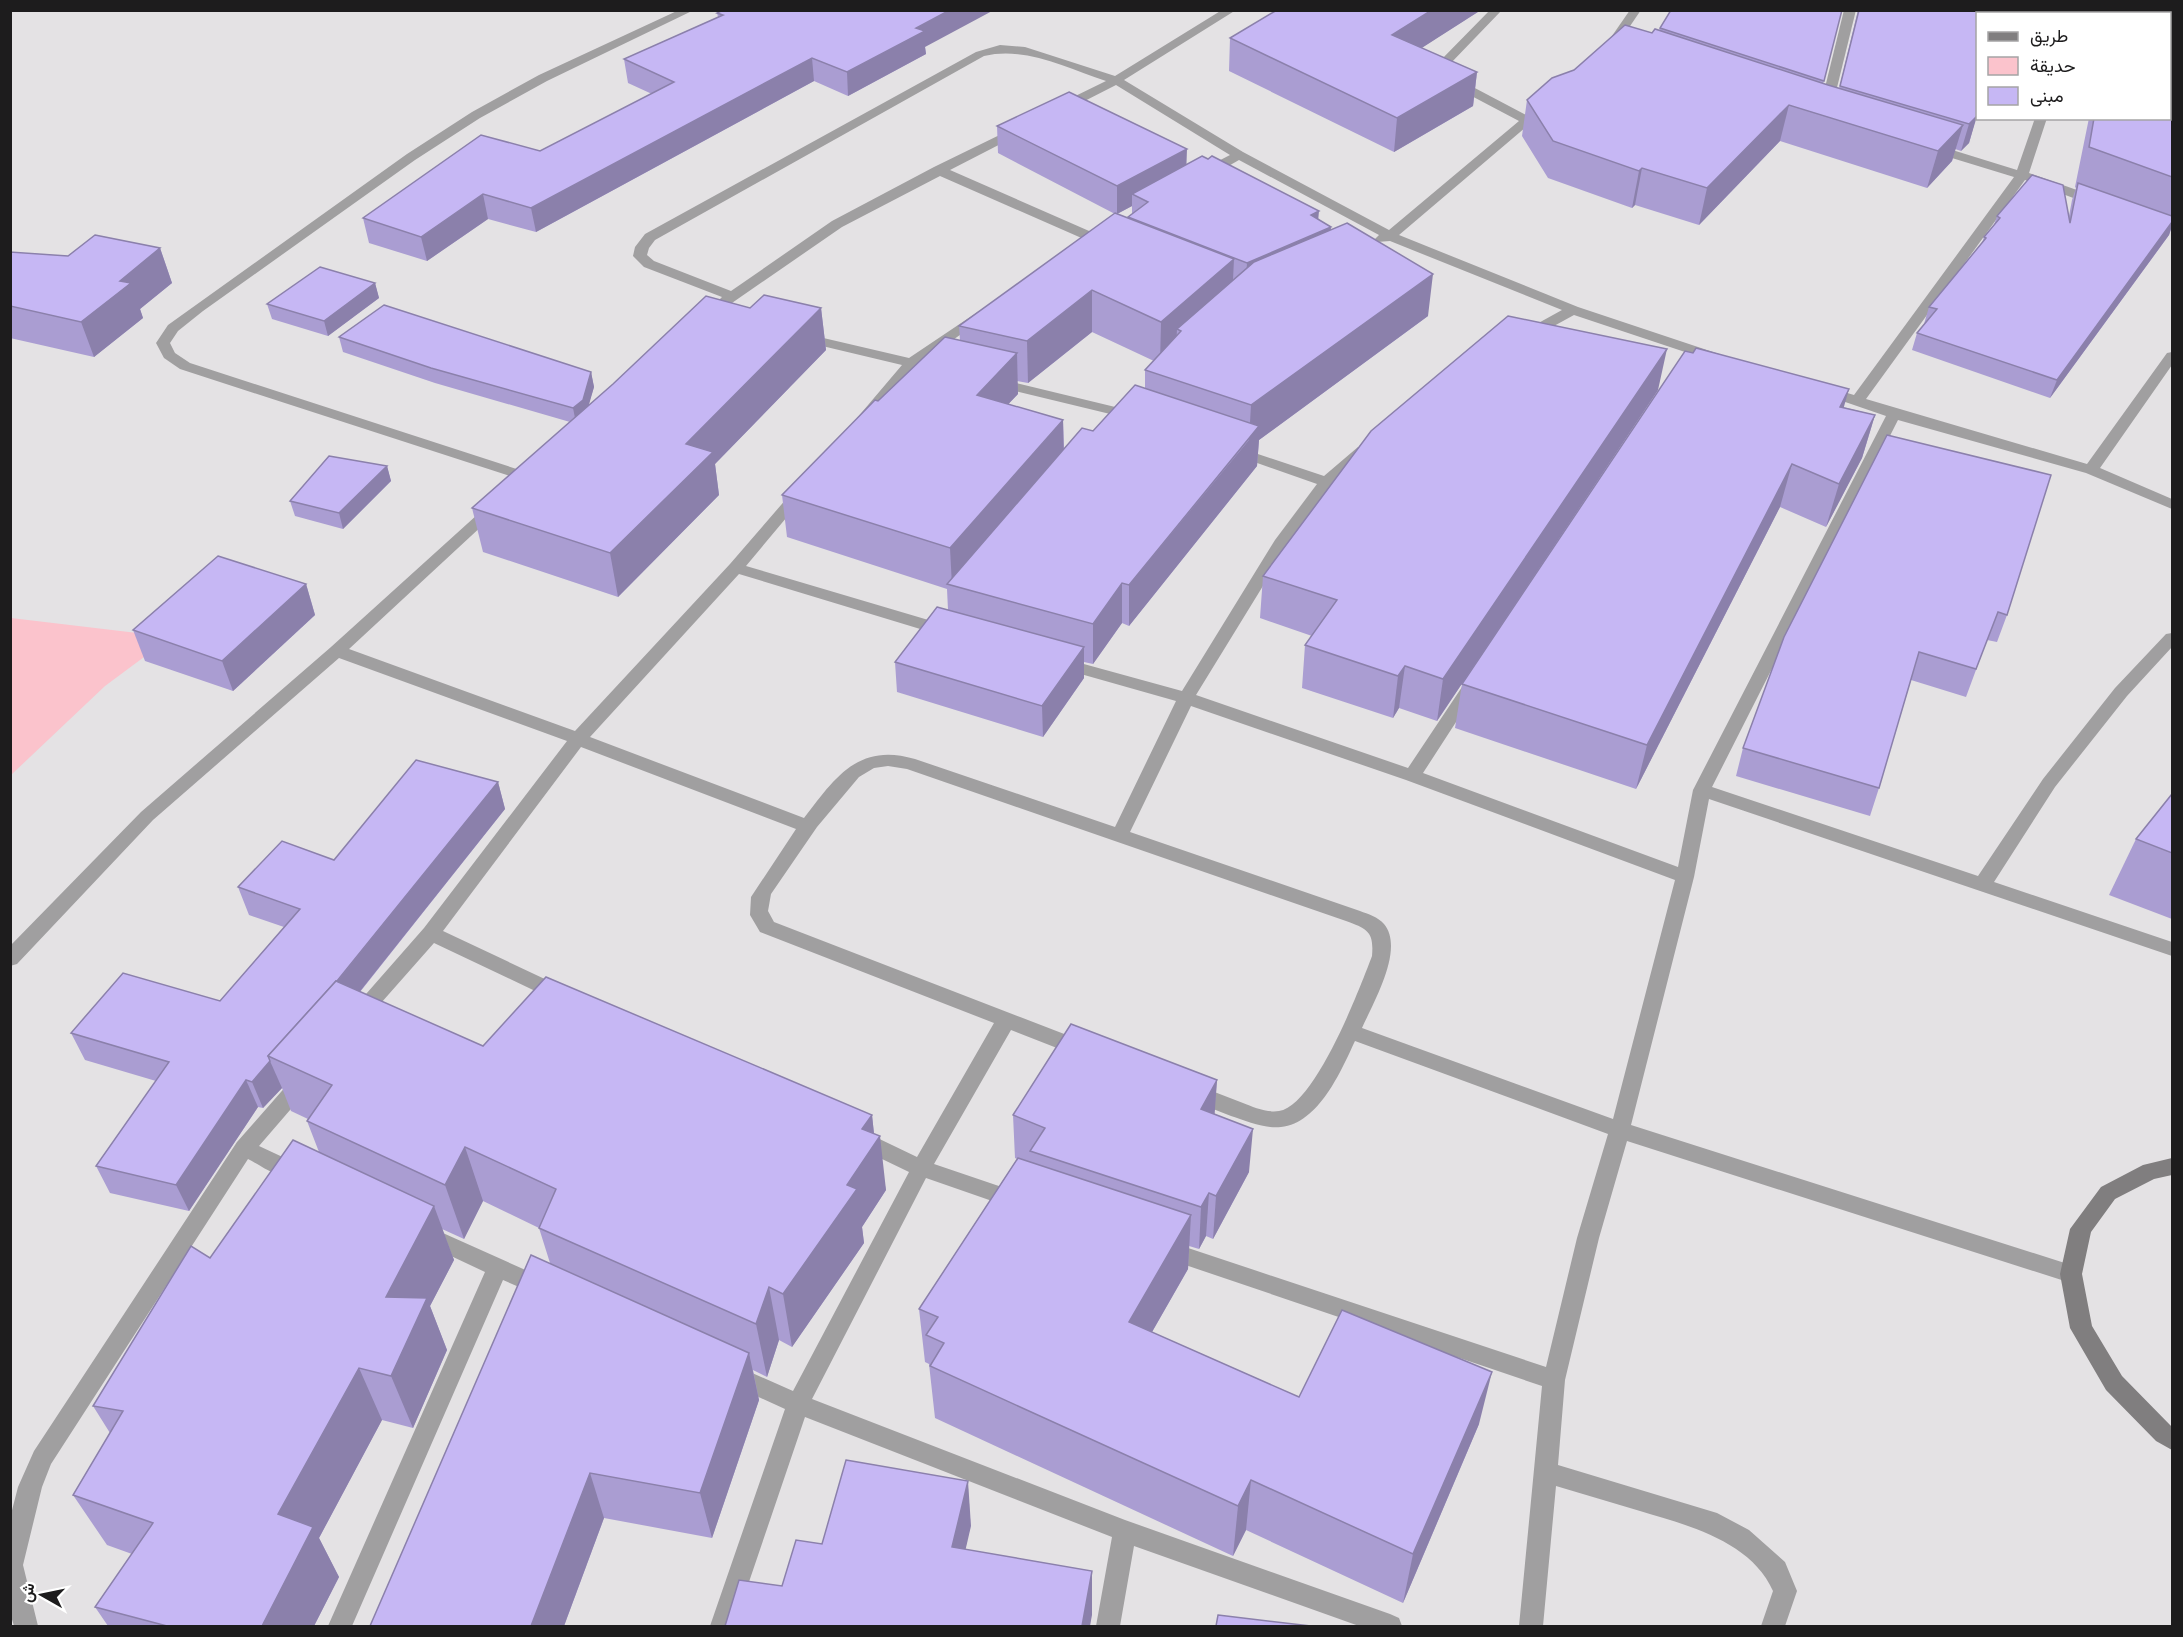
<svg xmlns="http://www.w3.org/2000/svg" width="2183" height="1637" font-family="Manrope,Vazirmatn,sans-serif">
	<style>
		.green { fill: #fbc3cc }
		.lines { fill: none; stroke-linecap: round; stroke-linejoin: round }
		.street { fill: #a09fa0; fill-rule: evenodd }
		.secondary { fill: #807e7f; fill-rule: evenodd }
		.wall { fill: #aa9dd2; fill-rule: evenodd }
		.shaded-wall { fill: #8b80ab }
		.building { fill: #c6b7f4; stroke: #8b80ab; stroke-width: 1.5 }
	</style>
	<rect width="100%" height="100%" fill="#e4e2e4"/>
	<!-- green -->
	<polygon class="green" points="11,618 171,637 105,686 11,775"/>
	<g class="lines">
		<!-- street -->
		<g class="street">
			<polygon points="679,10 694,10 547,81 480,118 415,160 203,311 178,331 170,343 175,353 190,363 532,474 535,477 532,480 522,480 180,369 164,358 156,343 168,325 407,154 472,112 539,75"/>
			<path d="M1222 10H1236L1124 80 1243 152 1389 230 1519 121 1445 82 1437 64 1490 10H1502L1449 65 1454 77 1526 115 1541 105 1547 109 1399 235 1578 307 1722 355 1724 358 1722 361H1712L1574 315 1532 338H1522L1520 335 1522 332 1562 310 1390 241 1377 242 1375 239 1379 235 1239 160 1211 176H1201L1200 173 1201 170 1230 155 1116 85 1065 111H1057V105L1106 81C1067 68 1025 46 984 56L655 240 649 248 647 255 654 261 731 291 832 221 934 167 1018 126 1022 127 1024 130 1022 133 950 170 1112 241 1114 244 1112 247H1102L940 176 842 227 729 305H719L717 302 722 297 644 267 633 256 635 247 645 234 976 52 1000 45 1025 47 1115 76Z"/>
			<polygon points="1630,10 1641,10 1615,48 1607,48 1605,46"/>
			<polygon points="1844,10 1856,10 1832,108 1826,112 1820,108"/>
			<polygon points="2073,10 2085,10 2084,14 2072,14"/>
			<path d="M2035 118H2047L2029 173 2102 199 2103 202 2102 205H2092L2025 180 1866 399 2087 464 2167 353 2172 352V365L2100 468 2172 499V509L2086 473 1898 420 1712 787 1978 876 2043 779 2115 688 2166 634 2172 633V647L2127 696 2055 787 1994 882 2172 942V956L1709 799 1694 877 1631 1125 2071 1265 2079 1267 2082 1274 2079 1281 2071 1283 1627 1141 1599 1238 1565 1380 1558 1465 1717 1513 1749 1530 1785 1562 1797 1591 1785 1626H1761L1773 1591C1751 1541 1687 1525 1640 1511 1612 1503 1584 1494 1556 1486L1543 1626H1519L1542 1386 1159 1256 1156 1250 1159 1244 1167 1241 1546 1367 1577 1238 1608 1134 1355 1041C1341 1071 1319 1123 1281 1127 1265 1129 1246 1121 1231 1116L1011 1030 934 1164 1025 1195 1029 1201 1025 1207 1018 1210 926 1178 812 1399 1125 1520 1390 1614 1399 1618 1402 1626H1359L1134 1546 1120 1626H1096L1112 1537 805 1417 734 1626H710L785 1409 726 1382 723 1375 726 1368 734 1365 793 1391 909 1172 853 1145 850 1139 853 1133 860 1131 867 1133 917 1157 994 1023 760 932 750 915 751 897 796 829 581 747 443 931 566 989 569 994 566 999 559 1001 552 999 434 943 366 1020 359 1023 352 1020 349 1015 352 1010 424 928 567 741 339 658 153 820 17 964 10 966V946L141 812 331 647 488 505 493 503 501 508 498 511 349 649 575 731 730 564 794 490 799 488 807 493 746 566 952 627 954 631 952 635H940L739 574 590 737 804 818C835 778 858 742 915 759L1115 827 1176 701 1056 667 1054 663 1056 659 1062 658 1182 691 1275 540 1317 484 1229 453 1227 450 1234 446 1324 476 1358 447H1368L1370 450 1331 485 1290 542 1196 695 1408 768 1466 681H1478L1480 685 1423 773 1678 867 1693 790 1886 416 1819 393 1817 390 1824 386 1854 395 2014 177 1929 151 1927 148 1933 144 2017 170ZM1191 706 1406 780 1675 880 1613 1119 1362 1028C1373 1003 1405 949 1384 924 1378 917 1368 914 1360 911L1130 832ZM888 766 907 769 1346 921C1368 929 1374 932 1372 956 1360 988 1315 1106 1279 1111 1267 1113 1253 1107 1243 1103L774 922 768 911 771 894 817 827 859 777 874 768Z"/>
			<polygon points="979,311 984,312 986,315 984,318 923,361 929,365 927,368 915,368 869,421 864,422 857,418 902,365 797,340 795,337 802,333 909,358"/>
			<polygon points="995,378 1140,413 1142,416 1135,420 990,385 988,382 990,379"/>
			<path d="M302 1074 309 1076 312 1082 309 1088 259 1146 304 1167 307 1173 304 1179C288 1185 263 1167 248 1159L51 1464 42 1487 23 1565 38 1626H14L10 1613V1518L18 1487 34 1451 237 1142 295 1076Z"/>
			<polygon points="425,1225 550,1281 553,1288 550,1295 542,1297 503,1280 352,1626 328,1626 485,1272 417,1240 414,1234 417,1228"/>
		</g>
		<!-- secondary -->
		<polygon class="secondary" points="2172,1158 2172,1175 2154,1179 2115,1199 2091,1232 2082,1274 2092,1326 2122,1376 2172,1427 2172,1450 2156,1441 2106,1390 2070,1328 2060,1274 2070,1229 2101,1187 2143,1165"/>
	</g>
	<!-- wall -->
	<g class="wall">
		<polygon points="1277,10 1481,10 1421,48 1477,72 1473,106 1394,152 1229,71 1230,38"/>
		<polygon points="1842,10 1823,84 1839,89 1858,10 2006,10 1969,143 1961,151 1955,149 1952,161 1927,188 1780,141 1699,225 1635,205 1632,208 1548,178 1522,136 1527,100 1574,70 1652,33 1659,31 1660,28"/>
		<polygon points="2114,10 2172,10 2172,226 2169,235 2050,398 1912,350 1917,333 1924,324 1929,307 1982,243 1984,237 1994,225 1997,216 2069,216 2072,200 2076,188 2075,187 2089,118 2169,118 2169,14 2113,14"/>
		<polygon points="717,13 925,47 926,54 848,96 814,81 536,232 488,219 427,261 369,243 363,218 540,151 652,94 628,83 624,59 718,17"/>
		<path d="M997 126 1186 164 1318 219 1331 229 1428 316 1259 440 1257 466 1129 626 1122 623 1093 664 1084 662V678L1043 737 897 692 895 662 948 610 947 589 787 537 782 495 878 401 960 341 959 326 1115 214 998 153ZM1132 206V214L1128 217V218L1117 214ZM1092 332 1154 361 1145 370V388L1093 431 1064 449 1063 420 1008 404 1018 394 1017 381 1028 383Z"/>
		<polygon points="160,248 172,283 140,309 143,318 94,357 10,338 10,252 68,256"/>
		<polygon points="375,283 379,298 328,336 272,319 267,304"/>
		<polygon points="750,308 821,308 826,350 715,464 719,495 618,597 483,552 472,508 570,422 435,383 343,352 339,337 591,372 594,387 588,406"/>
		<polygon points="1658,390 1437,721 1399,708 1393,718 1302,688 1305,645 1312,636 1260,618 1263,576"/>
		<polygon points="1843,407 1875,415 1862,458 1826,527 1780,507 1636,789 1455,728 1462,684"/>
		<polygon points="1887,435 2007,615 1997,642 1987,640 1966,697 1911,680 1879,788 1870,816 1736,776 1743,748"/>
		<polygon points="387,466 391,481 343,529 295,516 290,501"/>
		<polygon points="306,584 315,615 233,691 145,661 133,630"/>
		<polygon points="498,782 505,809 360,992 483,1046 872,1115 874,1134 886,1190 862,1227 864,1243 792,1347 779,1340 767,1377 753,1370 759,1400 712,1538 604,1518 564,1626 550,1263 539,1228 483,1201 464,1239 442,1229 454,1260 430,1306 447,1350 413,1428 382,1420 319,1538 339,1577 314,1626 108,1626 95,1607 132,1554 107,1545 73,1495 110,1433 93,1406 210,1258 319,1152 307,1121 308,1119 291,1111 282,1088 263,1108 258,1107 189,1211 110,1193 96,1166 156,1081 85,1060 71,1033 220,1001 284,927 249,915 238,887 334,860"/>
		<polygon points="2172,794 2172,919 2109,895 2136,839"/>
		<polygon points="1217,1080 1214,1114 1249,1172 1213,1239 1206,1236 1199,1249 1189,1246 1188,1269 1152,1332 1299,1397 1479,1424 1403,1603 1246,1530 1233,1556 935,1418 929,1364 925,1362 919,1309 1017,1159 1015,1158 1013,1115"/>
	</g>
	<!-- shaded-wall -->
	<g class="shaded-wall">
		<polygon points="950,10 994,10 925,47 926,54 848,96 847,72 916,28"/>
		<polygon points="1432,10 1481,10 1389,69 1392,35"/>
		<polygon points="812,58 814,81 536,232 531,208"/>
		<polygon points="1477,72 1473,106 1394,152 1397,118"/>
		<polygon points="1789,105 1780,141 1699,225 1707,188"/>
		<polygon points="1977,116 1969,143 1961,151 1969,124"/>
		<polygon points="1963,125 1952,161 1927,188 1938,151"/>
		<polygon points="1187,149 1186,177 1132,194 1132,206 1117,214 1117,186"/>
		<polygon points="1642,168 1635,205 1632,208 1639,171"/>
		<polygon points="483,194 488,219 427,261 421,237"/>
		<polygon points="1319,211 1317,233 1331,227 1329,255 1245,292 1247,263 1311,215"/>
		<polygon points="2172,222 2172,226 2169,235 2050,398 2057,380"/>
		<polygon points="160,248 172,283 140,309 143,318 94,357 81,322 120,281"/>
		<polygon points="1234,259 1232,301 1177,329 1176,350 1160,364 1161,322"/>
		<polygon points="1433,274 1428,316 1259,440 1257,466 1129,626 1129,585 1249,440 1251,405"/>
		<polygon points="375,283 379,298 328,336 324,321"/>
		<polygon points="1092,290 1092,332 1028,383 1027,341"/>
		<polygon points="821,308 826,350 715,464 719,495 618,597 610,553 686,444"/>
		<polygon points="1667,349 1658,390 1437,721 1443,679"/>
		<polygon points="1017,353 1018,394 978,436 977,395"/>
		<polygon points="591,372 594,387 586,415 576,423 573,408"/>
		<polygon points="1849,389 1837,431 1840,407"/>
		<polygon points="1875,415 1862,458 1826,527 1839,484"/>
		<polygon points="1063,420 1064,462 952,586 950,548"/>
		<polygon points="1792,464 1780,507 1636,789 1647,745"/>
		<polygon points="387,466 391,481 343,529 339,513"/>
		<polygon points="1122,583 1122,623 1093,664 1093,624"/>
		<polygon points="306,584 315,615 233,691 222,661"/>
		<polygon points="1084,647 1084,678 1043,737 1042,706"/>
		<polygon points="1405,666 1399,708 1393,718 1398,676"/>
		<polygon points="498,782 505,809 334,1024 323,999"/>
		<polygon points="270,1061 282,1088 263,1108 252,1082"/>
		<polygon points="246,1080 258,1107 189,1211 176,1185"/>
		<polygon points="1217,1080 1214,1123 1201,1109"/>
		<polygon points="872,1115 875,1143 880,1136 886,1190 862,1227 864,1243 792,1347 783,1294 862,1129"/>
		<polygon points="1253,1129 1249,1172 1213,1239 1216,1196"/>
		<polygon points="465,1147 483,1201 464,1239 445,1185"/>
		<polygon points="1209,1193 1206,1236 1199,1249 1201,1207"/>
		<polygon points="434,1206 454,1260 430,1306 447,1350 413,1428 391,1376 386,1297"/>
		<polygon points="1191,1215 1188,1269 1128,1374 1129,1322"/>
		<polygon points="769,1287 779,1340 767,1377 756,1324"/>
		<polygon points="749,1353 759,1400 712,1538 700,1493"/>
		<polygon points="359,1368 382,1420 319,1538 339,1577 314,1626 262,1626 278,1514"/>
		<polygon points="1492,1372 1479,1424 1403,1603 1413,1554"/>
		<polygon points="590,1473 604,1518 564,1626 531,1626"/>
		<polygon points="1251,1480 1246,1530 1233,1556 1238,1506"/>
		<polygon points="968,1481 971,1526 956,1591 952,1547"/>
		<polygon points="1092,1571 1092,1615 1090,1626 1082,1626"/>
	</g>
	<!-- building -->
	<g class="building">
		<polygon points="723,10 950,10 916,28 925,31 847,72 812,58 531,208 483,194 421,237 363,218 481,135 540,151 674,82 624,59 723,15 717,13"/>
		<polygon points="1277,10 1432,10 1392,35 1477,72 1397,118 1230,38"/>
		<polygon points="1671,10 1842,10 1824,81 1660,28"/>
		<polygon points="1859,10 2006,10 2006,14 1977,14 1977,116 1969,124 1840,86"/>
		<polygon points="2117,10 2172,10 2172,177 2089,147 2094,118 2169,118 2169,14 2116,14"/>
		<polygon points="1625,25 1652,33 1655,29 1828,85 1963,125 1938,151 1789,105 1707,188 1642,168 1639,171 1553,141 1527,100 1552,78 1574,70"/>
		<polygon points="1069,92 1187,149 1117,186 997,126"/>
		<polygon points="1202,156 1208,159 1212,156 1319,211 1311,215 1331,227 1247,263 1128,217 1148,202 1132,194"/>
		<polygon points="2032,175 2063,185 2070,223 2078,183 2172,216 2172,222 2057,380 1917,333 1937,309 1929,307 1986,238 1984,237 2000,218 1997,216"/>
		<polygon points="1115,213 1234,259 1161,322 1092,290 1027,341 959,326"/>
		<polygon points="1347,223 1433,274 1251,405 1145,370 1181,331 1177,329 1254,262"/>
		<polygon points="95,235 160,248 120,281 131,283 81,322 10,306 10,252 68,256"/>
		<polygon points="320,267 375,283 324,321 267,304"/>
		<polygon points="764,295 821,308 686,444 713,452 610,553 472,508 613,384 706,296 750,308"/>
		<polygon points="384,305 591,372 583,400 573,408 431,368 339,337"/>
		<polygon points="1508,316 1667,349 1443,679 1405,666 1398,676 1305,645 1337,600 1263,576 1371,431"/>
		<polygon points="945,337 1017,353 977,395 1063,420 950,548 782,495 875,400 878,401"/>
		<polygon points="1696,348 1849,389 1840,407 1875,415 1839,484 1792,464 1647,745 1462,684 1685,351 1693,353"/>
		<polygon points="1135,385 1259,426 1129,585 1122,583 1093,624 947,584 1082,428 1093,431"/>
		<polygon points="1887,435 2051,475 2007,615 1998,612 1976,669 1919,652 1879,788 1743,748 1784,637"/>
		<polygon points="329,456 387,466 339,513 290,501"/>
		<polygon points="218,556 306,584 222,661 133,630"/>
		<polygon points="937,607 1084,647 1042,706 895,662"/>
		<polygon points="416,760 498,782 337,981 336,981 268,1056 270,1061 252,1082 246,1080 176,1185 96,1166 169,1062 71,1033 123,973 220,1001 300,909 238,887 282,841 334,860"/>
		<polygon points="2172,794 2172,853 2136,839"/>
		<polygon points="546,977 872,1115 862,1129 880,1136 847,1185 857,1189 783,1294 769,1287 756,1324 539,1228 556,1189 465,1147 445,1185 307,1121 332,1085 268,1056 336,981 483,1046"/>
		<polygon points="1071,1024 1217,1080 1201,1109 1253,1129 1216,1196 1209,1193 1201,1207 1030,1151 1045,1128 1013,1115"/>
		<polygon points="293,1140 434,1206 386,1297 427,1298 391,1376 359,1368 278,1514 313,1527 262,1626 167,1626 95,1607 153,1523 73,1495 123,1411 93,1406 191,1246 210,1258"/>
		<polygon points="1018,1158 1191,1215 1129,1322 1299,1397 1342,1310 1492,1372 1413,1554 1251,1480 1238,1506 930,1366 944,1343 926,1335 938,1317 919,1309"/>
		<polygon points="531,1255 749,1353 700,1493 590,1473 531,1626 370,1626"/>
		<polygon points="846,1460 968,1481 952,1547 1092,1571 1082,1626 725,1626 739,1580 782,1586 796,1540 822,1544"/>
		<polygon points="1218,1615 1311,1626 1216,1626"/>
	</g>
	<!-- border -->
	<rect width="2183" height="1637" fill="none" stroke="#1d1c1d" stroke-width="24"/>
	<!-- legend -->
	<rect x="1976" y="12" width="195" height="108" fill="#ffffff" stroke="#a5a4a5" stroke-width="1.5"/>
	<rect x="1988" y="32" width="30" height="9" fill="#807e7f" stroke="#a5a4a5" stroke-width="1.5"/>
	<text x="2030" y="42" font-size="18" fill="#1d1c1d">طريق</text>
	<rect x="1988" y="57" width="30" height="18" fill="#fbc3cc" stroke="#a5a4a5" stroke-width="1.5"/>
	<text x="2030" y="72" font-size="18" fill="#1d1c1d">حديقة</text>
	<rect x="1988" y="87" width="30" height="18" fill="#c6b7f4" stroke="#a5a4a5" stroke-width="1.5"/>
	<text x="2030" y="102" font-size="18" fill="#1d1c1d">مبنى</text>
	<!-- north arrow -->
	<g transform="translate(42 1595) rotate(279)" stroke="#ffffff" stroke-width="4.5" paint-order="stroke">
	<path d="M0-4.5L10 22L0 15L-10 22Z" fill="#1d1c1d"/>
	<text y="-9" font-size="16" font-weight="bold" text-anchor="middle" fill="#1d1c1d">ش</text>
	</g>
</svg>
